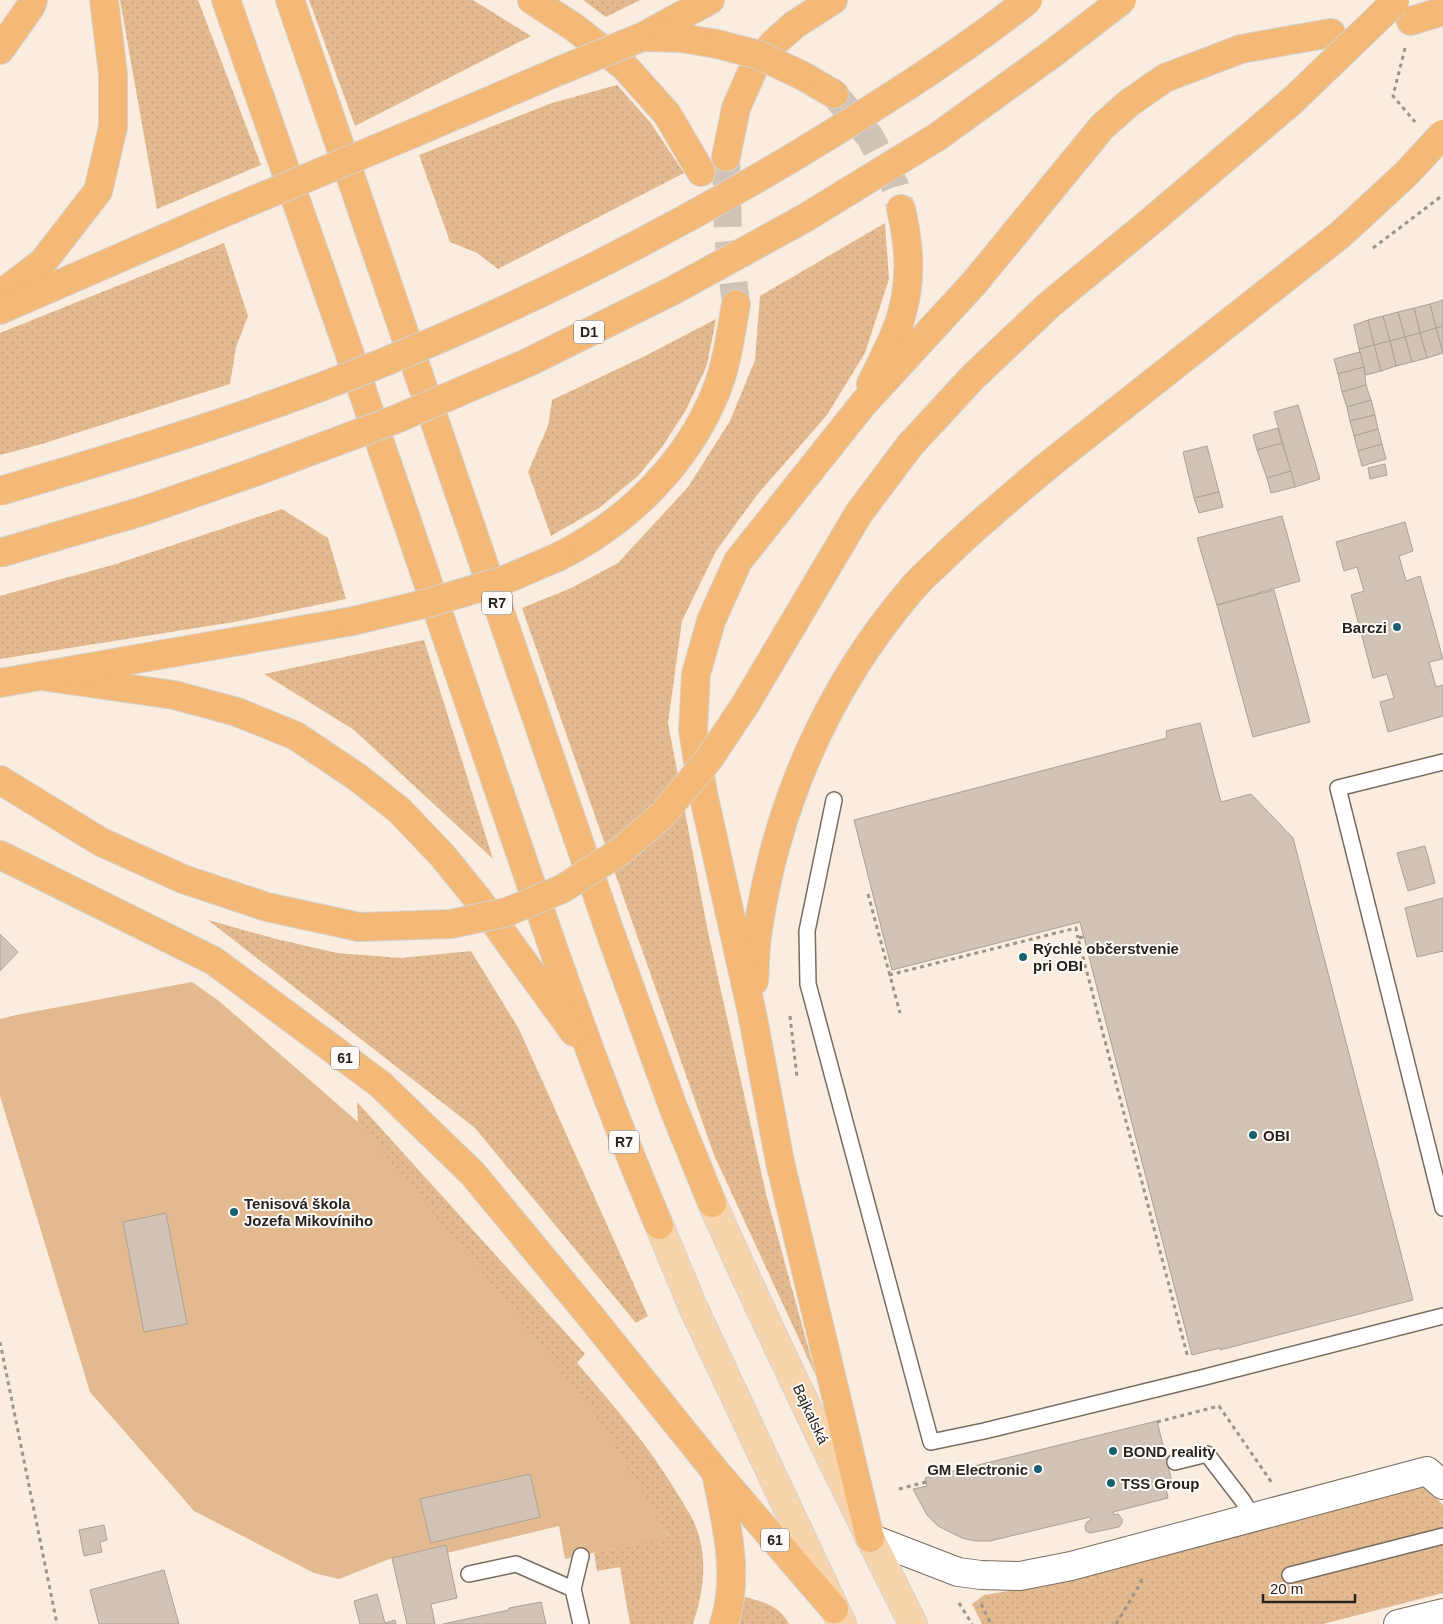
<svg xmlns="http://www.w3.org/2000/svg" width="1443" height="1624" font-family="Helvetica,sans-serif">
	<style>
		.grass { fill: url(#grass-dots) }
		.garden { fill: #e3ba8f }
		.building { fill: #d1c4b6; stroke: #ada194 }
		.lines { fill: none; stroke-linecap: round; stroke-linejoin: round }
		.motorway-tunnel { stroke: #d0c4b8; stroke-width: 28; stroke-dasharray: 28 14; stroke-linecap: butt }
		.service-casing { stroke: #796d61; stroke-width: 18 }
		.minor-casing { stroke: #796d61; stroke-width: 30 }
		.primary-casing { stroke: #d4d3d2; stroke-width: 30 }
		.motorway-casing { stroke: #d4d3d2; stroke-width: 30 }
		.path { stroke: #9f948a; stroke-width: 3; stroke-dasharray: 4 4; stroke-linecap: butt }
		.service { stroke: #fff; stroke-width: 15 }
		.minor { stroke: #fff; stroke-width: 28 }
		.primary { stroke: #f8d4ad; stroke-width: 28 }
		.motorway { stroke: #f4b877; stroke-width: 28 }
		.motorway-bridge-casing { stroke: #d4d3d2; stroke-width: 30; stroke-linecap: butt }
		.motorway-bridge { stroke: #f4b877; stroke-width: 28 }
		.poi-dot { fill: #185f70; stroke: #fefbf8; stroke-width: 2 }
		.labels { text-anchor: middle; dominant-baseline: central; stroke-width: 4; stroke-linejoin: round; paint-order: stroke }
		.shield { fill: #fefbf8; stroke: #68645f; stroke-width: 1 }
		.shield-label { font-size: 14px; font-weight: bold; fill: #28231e }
		.poi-label { font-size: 15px; font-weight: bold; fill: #28231e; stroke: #fefbf8; text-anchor: start }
		.street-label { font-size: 15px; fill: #28231e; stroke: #fefbf8 }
	</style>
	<defs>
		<pattern id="grass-dots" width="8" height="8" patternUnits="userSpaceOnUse" patternTransform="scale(1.25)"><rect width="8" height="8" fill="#e3ba8f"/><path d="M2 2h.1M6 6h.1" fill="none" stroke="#c3a07b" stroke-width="1.8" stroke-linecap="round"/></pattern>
	</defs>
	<rect width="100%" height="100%" fill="#faecde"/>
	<!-- grass -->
	<g class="grass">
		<polygon points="120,0 198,0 261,165 157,209"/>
		<polygon points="309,0 473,0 531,36 355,126"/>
		<polygon points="583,0 640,0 606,17"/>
		<polygon points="617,85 650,122 684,173 498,269 477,253 450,242 419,155 552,103"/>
		<polygon points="885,223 889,279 865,353 827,415 757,495 716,551 682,621 668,723 708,932 766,1194 816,1376 714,1155 522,608 571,588 618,563 688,487 730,421 755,360 760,296"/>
		<polygon points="224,243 248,316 236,347 230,384 42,444 0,455 0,333"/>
		<polygon points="716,319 707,365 686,410 662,447 638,476 599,508 551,536 528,472 548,426 552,400 645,356"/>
		<polygon points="282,509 328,538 346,599 234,622 0,659 0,596 116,564"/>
		<polygon points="424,640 493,859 354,730 264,674"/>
		<polygon points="208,920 276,939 337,953 401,958 471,951 519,1029 648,1316 636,1323 475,1128"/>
		<path d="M357 1102 585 1354 577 1363C613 1405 649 1446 677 1493 684 1505 693 1517 697 1530 708 1560 703 1595 693 1624H630L620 1567 597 1571 594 1553 669 1536 358 1122Z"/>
		<polygon points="1425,1486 1443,1505 1443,1593 1323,1624 982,1624 972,1604 984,1595 1033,1587"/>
		<path d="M745 1597C764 1602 780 1606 789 1624H739Z"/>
	</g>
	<!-- garden -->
	<polygon class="garden" points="192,982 219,1001 358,1122 506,1302 601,1423 669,1537 565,1559 559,1526 447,1553 445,1545 392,1558 339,1579 314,1573 194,1511 90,1392 0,1096 0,1019 16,1015"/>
	<!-- building -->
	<g class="building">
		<polygon points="1443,300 1443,326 1436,328 1430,304"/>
		<polygon points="1430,304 1436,328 1420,333 1414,308"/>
		<polygon points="1414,308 1420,333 1405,337 1398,312"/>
		<polygon points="1398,312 1405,337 1390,341 1383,316"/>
		<polygon points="1383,316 1390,341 1374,345 1368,320"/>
		<polygon points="1368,320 1374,345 1359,349 1354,325"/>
		<polygon points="1443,326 1443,353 1436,328"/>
		<polygon points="1436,328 1443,353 1427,358 1420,333"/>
		<polygon points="1420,333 1427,358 1412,362 1405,337"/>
		<polygon points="1405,337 1412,362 1396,366 1390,341"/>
		<polygon points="1390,341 1396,366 1381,371 1374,345"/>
		<polygon points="1374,345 1381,371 1366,375 1359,349"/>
		<polygon points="1360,352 1364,367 1338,374 1334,359"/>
		<polygon points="1364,367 1366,385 1342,392 1338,374"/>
		<polygon points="1366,385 1371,400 1347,407 1342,392"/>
		<polygon points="1371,400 1375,415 1350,421 1347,407"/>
		<polygon points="1298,405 1320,479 1295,487 1274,412"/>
		<polygon points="1375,415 1378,429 1354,436 1350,421"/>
		<polygon points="1278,428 1282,443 1257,450 1253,435"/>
		<polygon points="1378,429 1382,444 1358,451 1354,436"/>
		<polygon points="1282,443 1291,471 1267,478 1257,450"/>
		<polygon points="1382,444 1386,459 1362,466 1358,451"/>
		<polygon points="1207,446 1219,492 1194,498 1183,452"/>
		<polygon points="1385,464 1387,475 1370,479 1368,468"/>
		<polygon points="1291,471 1295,487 1271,493 1267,478"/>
		<polygon points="1219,492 1223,507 1199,513 1194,498"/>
		<polygon points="1282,516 1300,581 1217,605 1197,538"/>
		<polygon points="1405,522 1413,551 1399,556 1406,581 1420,576 1443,659 1429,662 1436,687 1443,685 1443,716 1388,732 1380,702 1394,698 1387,674 1373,678 1351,595 1364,591 1357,567 1344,571 1336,542"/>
		<polygon points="1274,590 1310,722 1253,737 1217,605"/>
		<polygon points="1200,723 1221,802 1251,794 1293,838 1413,1300 1220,1350 1220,1348 1192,1355 1080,922 892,970 854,820 1167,738 1166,731"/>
		<polygon points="1425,846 1435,883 1408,891 1397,853"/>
		<polygon points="1443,898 1443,951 1417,957 1405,908"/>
		<polygon points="0,934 18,952 0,971"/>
		<polygon points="166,1213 187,1324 144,1332 123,1222"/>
		<polygon points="1157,1421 1172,1482 1165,1484 1168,1498 1113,1512 1114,1515 1118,1514 1122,1519 1122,1523 1119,1527 1090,1533 1086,1531 1085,1526 1087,1522 1091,1520 1090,1517 990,1541 975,1541 962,1538 938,1526 927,1515 913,1489 927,1486 925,1478"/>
		<polygon points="530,1474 540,1517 431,1543 420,1499"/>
		<polygon points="104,1525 107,1540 100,1542 102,1552 84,1556 79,1530"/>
		<polygon points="446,1545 457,1598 431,1604 435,1624 407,1624 392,1558"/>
		<polygon points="164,1570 179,1624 99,1624 90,1590"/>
		<polygon points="377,1594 385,1623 395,1620 396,1624 360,1624 354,1601"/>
		<polygon points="541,1602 546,1624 443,1624 509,1610 509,1608"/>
	</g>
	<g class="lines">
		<!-- motorway-tunnel -->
		<g class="motorway-tunnel">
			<polyline points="834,94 870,137 895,186 901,209"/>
			<polyline points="726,157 728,237 736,304"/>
		</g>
		<defs>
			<g id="service">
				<polyline points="1443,762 1338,788 1443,1208"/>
				<polyline points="834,800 807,931 808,984 931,1442 984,1431 1201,1378 1443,1316"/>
				<polyline points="1175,1462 1207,1454 1243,1501 1253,1518"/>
				<polyline points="581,1556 573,1589 581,1624"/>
				<polyline points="469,1574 516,1564 573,1589"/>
				<polyline points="1290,1575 1443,1536"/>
			</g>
			<g id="minor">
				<polyline points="870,1538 958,1572 981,1575 1020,1576 1071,1566 1427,1471 1443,1485"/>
				<polyline points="1398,1624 1443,1613"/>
			</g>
			<g id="primary">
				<path d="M712 1203C776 1345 843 1485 913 1624"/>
				<polyline points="659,1225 693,1307 842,1624"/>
			</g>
			<g id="motorway">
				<path d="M226 0C307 228 385 456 463 685 525 866 584 1048 659 1225"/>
				<polyline points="290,0 610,932 673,1107 712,1203"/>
				<polyline points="532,0 575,28 625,67 667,114 701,172"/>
				<polyline points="1411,21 1443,11"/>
				<polyline points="642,37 710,0"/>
				<polyline points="644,37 681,38 717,44"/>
				<polyline points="0,50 31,6 33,0"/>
				<polyline points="803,76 834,94"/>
				<polyline points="414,133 559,71"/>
				<polyline points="726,157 736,108 755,65 774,43 794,25 833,0"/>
				<polyline points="0,295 43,262 98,191 113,127 113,74 104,0"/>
				<polyline points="0,310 216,216"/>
				<path d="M871 384C881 363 893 342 900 320 912 282 910 248 901 209"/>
				<polyline points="910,445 973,377 1049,305 1156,217"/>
				<path d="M558 557C628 522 688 463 717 389 727 363 731 332 736 304"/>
				<polyline points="41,676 174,695 237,712 296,736 357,777 399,810 442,855 477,898 574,1032"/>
				<polyline points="0,683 353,621"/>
				<polyline points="0,780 101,842 183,879 267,907 359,927"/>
				<polyline points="0,855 214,961 380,1084 473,1174 587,1312 716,1472 834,1609"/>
				<path d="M754 981C755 966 755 951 757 936 775 808 827 688 911 590 919 580 930 570 940 561 975 526 1013 495 1051 463"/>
				<path d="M716 1473C726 1522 740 1575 724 1624"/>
				<polyline points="870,1538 780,1162 752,1013 703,793 693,730 696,674 711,621 738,561 863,404 975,282 1102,127 1129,103 1165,78 1241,49 1331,33"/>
			</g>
		</defs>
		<!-- service casing -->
		<use href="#service" class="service-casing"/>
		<!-- minor casing -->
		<use href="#minor" class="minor-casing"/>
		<!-- primary casing -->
		<use href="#primary" class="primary-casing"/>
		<!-- motorway casing -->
		<use href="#motorway" class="motorway-casing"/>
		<!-- path -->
		<g class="path">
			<polyline points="1405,48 1393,96 1415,122"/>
			<polyline points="1373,248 1443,195"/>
			<polyline points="868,894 900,1013"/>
			<polyline points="1083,937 1078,938 1188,1358"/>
			<polyline points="889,975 1076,928 1078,938"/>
			<polyline points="790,1016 797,1077"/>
			<polyline points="0,1342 57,1624"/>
			<polyline points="1157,1422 1219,1406 1272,1483"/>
			<polyline points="937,1464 941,1478"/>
			<polyline points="899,1489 926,1482"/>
			<polyline points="959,1603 972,1624"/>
			<polyline points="981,1604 991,1624"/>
			<polyline points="1116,1624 1140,1584 1142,1578"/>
		</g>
		<!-- service -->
		<use href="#service" class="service"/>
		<!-- minor -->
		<use href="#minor" class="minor"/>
		<!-- primary -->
		<use href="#primary" class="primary"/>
		<!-- motorway -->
		<use href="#motorway" class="motorway"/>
		<defs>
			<g id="motorway-bridge">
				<polyline points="717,44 759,55 803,76"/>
				<polyline points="559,71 642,37"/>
				<polyline points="216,216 414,133"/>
				<polyline points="1156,217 1292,101 1395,2"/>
				<polyline points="1051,463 1340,235 1407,173 1443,134"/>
				<path d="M0 491C127 454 254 415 377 365 533 302 684 225 828 136 896 94 965 50 1028 0"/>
				<polyline points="0,553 143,511 255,472 394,420 527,363 674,290 805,218 937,137 1052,54 1122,0"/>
				<polyline points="353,621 428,603 502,581 558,557"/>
				<polyline points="359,927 451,924 507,912 562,889 621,851 663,814 709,759 745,705 859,513 910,445"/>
			</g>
		</defs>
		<!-- motorway-bridge casing -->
		<use href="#motorway-bridge" class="motorway-bridge-casing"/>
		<!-- motorway-bridge -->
		<use href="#motorway-bridge" class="motorway-bridge"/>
	</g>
	<!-- markers -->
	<g class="poi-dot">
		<circle cx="1397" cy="627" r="5"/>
		<circle cx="1023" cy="957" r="5"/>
		<circle cx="1253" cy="1135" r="5"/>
		<circle cx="234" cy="1212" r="5"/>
		<circle cx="1113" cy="1451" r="5"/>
		<circle cx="1038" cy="1469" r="5"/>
		<circle cx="1111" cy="1483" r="5"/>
	</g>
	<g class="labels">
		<!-- shield labels -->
		<g class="shield">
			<rect x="574" y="320.5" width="30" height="23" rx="4"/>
			<rect x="482" y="591.5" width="30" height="23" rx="4"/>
			<rect x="331" y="1046.5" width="28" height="23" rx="4"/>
			<rect x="609" y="1130.5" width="30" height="23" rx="4"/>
			<rect x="761" y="1528.5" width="28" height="23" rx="4"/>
		</g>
		<g class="shield-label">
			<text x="589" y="332">D1</text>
			<text x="497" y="603">R7</text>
			<text x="345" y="1058">61</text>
			<text x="624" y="1142">R7</text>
			<text x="775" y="1540">61</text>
		</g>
		<!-- poi labels -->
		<g class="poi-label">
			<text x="1387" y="627" text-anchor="end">Barczi</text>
			<text x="1033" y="948">Rýchle občerstvenie<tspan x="1033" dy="17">pri OBI</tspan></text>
			<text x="1263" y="1135">OBI</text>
			<text x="244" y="1203">Tenisová škola<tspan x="244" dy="17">Jozefa Mikovíniho</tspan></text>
			<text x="1123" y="1451">BOND reality</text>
			<text x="1028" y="1469" text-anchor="end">GM Electronic</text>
			<text x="1121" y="1483">TSS Group</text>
		</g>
		<!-- street labels -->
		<g class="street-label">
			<text transform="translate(811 1414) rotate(65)">Bajkalská</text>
		</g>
	</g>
	<!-- scale -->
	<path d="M1263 1594v8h92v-8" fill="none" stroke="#28231e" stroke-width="2.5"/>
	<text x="1270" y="1594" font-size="15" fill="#28231e" stroke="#fefbf8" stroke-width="4" paint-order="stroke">20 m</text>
</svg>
